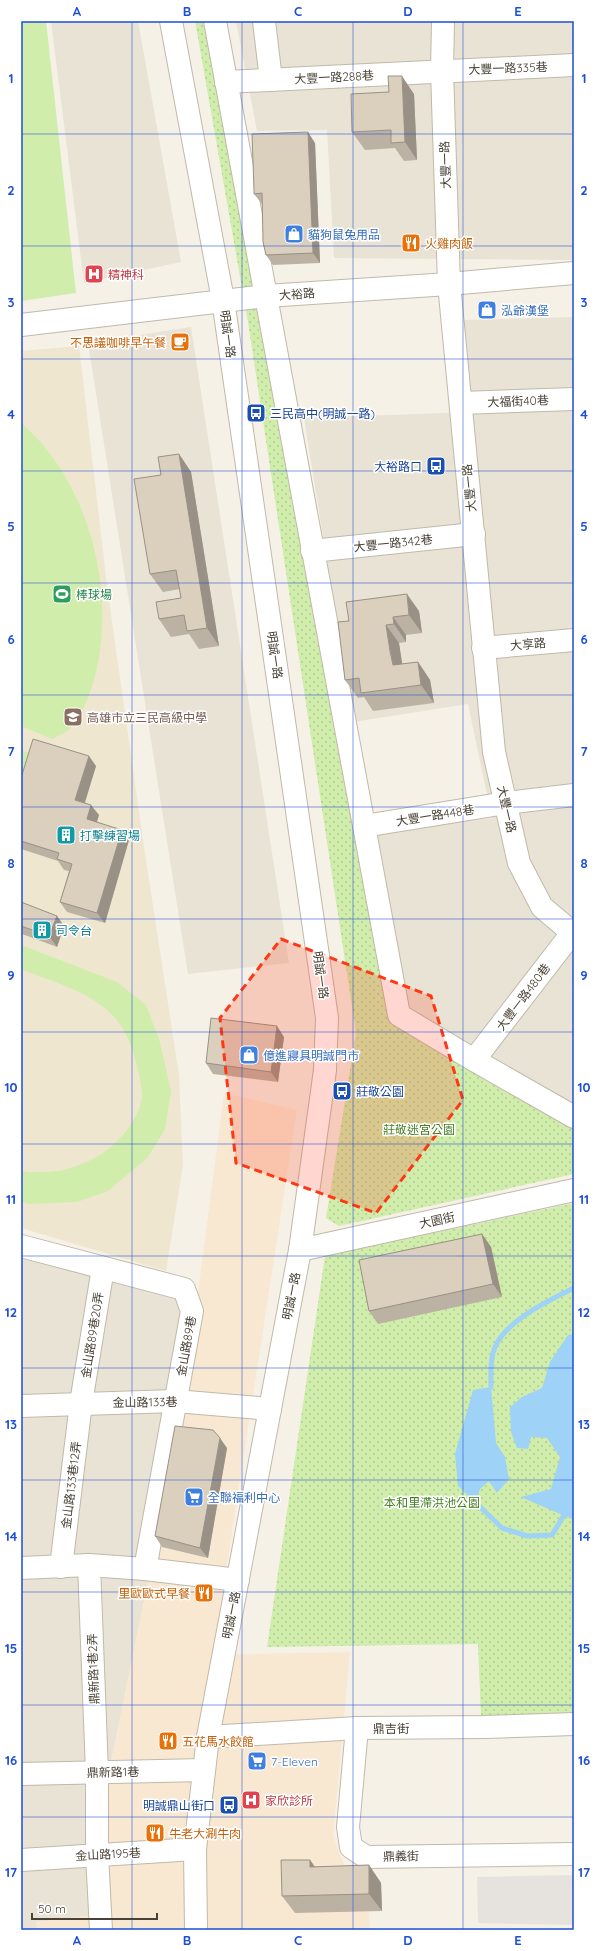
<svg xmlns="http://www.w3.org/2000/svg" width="595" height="1951" font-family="Quicksand,'Noto Sans TC',sans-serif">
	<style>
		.residential { fill: #e9e3d5 }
		.commercial { fill: #f8e8d1 }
		.education { fill: #efe6d0 }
		.grass { fill: #d0edac }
		.park { fill: url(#park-dots) }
		.parking { fill: #e6e3df }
		.water { fill: #9ed2f7 }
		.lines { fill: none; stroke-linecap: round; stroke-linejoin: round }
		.stream { stroke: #9ed2f7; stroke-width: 5 }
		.minor-casing { stroke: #c1b9a9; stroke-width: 24 }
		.minor { stroke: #fff; stroke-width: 22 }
		.wall { fill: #bcb2a3 }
		.shaded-wall { fill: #999185 }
		.building { fill: #dbcfbe; stroke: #999185 }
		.marked { fill: #ff3714; fill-opacity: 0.2; stroke: #ff3714; stroke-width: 3; stroke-dasharray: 8 5; stroke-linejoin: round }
		.grid { fill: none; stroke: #1d4ed8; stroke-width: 1; stroke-opacity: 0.55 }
		.labels { text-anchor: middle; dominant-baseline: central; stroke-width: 3; stroke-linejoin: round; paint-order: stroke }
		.street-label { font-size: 12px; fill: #494135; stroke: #fff }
		.shop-label { font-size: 12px; fill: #366cbe; stroke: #fff; text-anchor: start }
		.food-label { font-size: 12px; fill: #c56008; stroke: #fff; text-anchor: start }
		.health-label { font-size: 12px; fill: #be3a42; stroke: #fff; text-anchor: start }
		.transit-label { font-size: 12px; fill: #164399; stroke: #fff; text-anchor: start }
		.leisure-label { font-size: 12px; fill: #27864d; stroke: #fff; text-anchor: start }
		.education-label { font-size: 12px; fill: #785e54; stroke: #fff; text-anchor: start }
		.culture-label { font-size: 12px; fill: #0d838f; stroke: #fff; text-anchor: start }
		.park-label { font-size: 12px; fill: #468023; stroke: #fff }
		.neatline { fill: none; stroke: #1d4ed8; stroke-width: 1.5 }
		.grid-label { font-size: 13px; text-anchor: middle; font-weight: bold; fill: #1d4ed8 }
	</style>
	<defs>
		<pattern id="park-dots" width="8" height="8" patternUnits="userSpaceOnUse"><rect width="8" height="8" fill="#d0edac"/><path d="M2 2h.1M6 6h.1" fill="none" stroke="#b4cc95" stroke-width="1.8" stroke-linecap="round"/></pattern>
	</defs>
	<rect width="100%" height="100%" fill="#f5f1e7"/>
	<!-- residential -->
	<g class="residential">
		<polygon points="51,21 138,21 181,262 84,283"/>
		<polygon points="236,21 574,21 574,260 334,258 327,130 257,131"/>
		<polygon points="574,317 574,1106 410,1010 376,832 492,818 468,704 353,722 304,418 471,412 463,320"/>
		<polygon points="191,327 289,963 188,974 88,343"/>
		<polygon points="21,1254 197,1303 182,1416 107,1782 112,1913 37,1922 37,1930 21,1930"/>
	</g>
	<!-- commercial -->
	<polygon class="commercial" points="224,1093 297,1110 213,1655 350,1652 333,1836 348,1875 366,1877 370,1930 37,1930 36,1922 112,1913 107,1782 182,1416"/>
	<!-- education -->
	<polygon class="education" points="79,346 107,586 144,847 179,1075 183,1165 166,1271 21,1228 21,351"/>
	<!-- grass -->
	<g class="grass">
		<polygon points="21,21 46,21 76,293 21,301"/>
		<path d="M21 423C89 481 117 591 95 676 90 695 82 716 68 730 64 734 57 736 52 739L21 726Z"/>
		<polygon points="21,750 35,755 21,792"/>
		<path d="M21 945 117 982 146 1005 159 1039 171 1091 165 1129 148 1157 108 1191 77 1202 28 1204 21 1201V1170C26 1173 33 1172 39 1172 82 1174 132 1143 142 1099 143 1095 141 1089 141 1084 136 1058 129 1029 108 1011 85 990 50 981 21 969Z"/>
	</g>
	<!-- park -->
	<g class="park">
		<polygon points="195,21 208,21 262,327 389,1021 571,1128 574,1128 574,1174 339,1226 326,1218 356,1033 248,322"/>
		<polygon points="574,1203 574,1713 481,1717 478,1644 267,1647 325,1256"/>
	</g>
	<!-- parking -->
	<polygon class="parking" points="574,1875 574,1925 478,1923 477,1877"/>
	<!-- water -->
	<g class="water">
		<polygon points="574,1334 574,1520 521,1497 551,1489 560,1457 547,1438 531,1437 528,1449 517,1448 511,1432 510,1407 522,1397 542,1388 550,1362 568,1335"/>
		<polygon points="491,1387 496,1443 505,1457 509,1479 497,1493 489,1481 480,1489 475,1502 458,1486 455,1454 473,1390"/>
	</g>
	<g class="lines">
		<!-- stream -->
		<g class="stream">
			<path d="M491 1387C491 1377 490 1364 493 1353 500 1323 548 1301 574 1288"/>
			<polyline points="475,1502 502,1528 527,1536 552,1535 564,1515"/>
		</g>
		<defs>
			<g id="minor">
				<polyline points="171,21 223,300 327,1018 325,1070 300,1250 208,1737 195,1849 196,1930"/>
				<polyline points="215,21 399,1015 474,1060 574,1117"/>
				<polyline points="264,21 271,80"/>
				<polyline points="443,21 442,71 449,284 494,752 519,863 542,907 574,934"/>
				<polyline points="226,82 574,65"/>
				<polyline points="21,325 266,296 449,284 574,273"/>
				<polyline points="461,403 574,399"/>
				<polyline points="312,551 474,534"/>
				<polyline points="483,648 574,640"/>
				<polyline points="364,826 506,803 574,795"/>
				<polyline points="474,1060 572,933"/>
				<polyline points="21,1246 184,1289 192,1311 145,1569"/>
				<polyline points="300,1250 574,1190"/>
				<polyline points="21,1406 175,1401 270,1409"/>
				<polyline points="89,1565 97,1772 97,1855 101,1930"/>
				<polyline points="61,1567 81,1403 103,1268"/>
				<polyline points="21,1568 89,1565 145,1569 238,1580"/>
				<polyline points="357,1728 348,1827 351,1847 366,1857 574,1854"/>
				<polyline points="208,1737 357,1728 484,1727 574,1724"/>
				<polyline points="21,1774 204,1770"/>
				<polyline points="21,1860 195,1849"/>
			</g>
		</defs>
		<!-- minor casing -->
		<use href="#minor" class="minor-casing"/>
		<!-- minor -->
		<use href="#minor" class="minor"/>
	</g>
	<!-- wall -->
	<g class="wall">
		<polygon points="414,94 417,160 404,161 395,148 365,150 352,132"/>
		<polygon points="315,143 320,263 273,265 266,255 262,204 254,194"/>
		<polygon points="179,454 191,472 219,646 199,649 189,634 171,637 159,619 181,598 180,589 163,592 150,574 161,475"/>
		<polygon points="419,611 422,633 406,635 406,642 399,643 402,664 418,662 430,680 434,703 373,711 364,697 358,698 345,680 349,621"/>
		<polygon points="96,766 85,803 99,815 97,822 129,840 105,923 67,912 60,902 69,871 64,870 58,861 21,849 21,778"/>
		<polygon points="21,902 57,916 64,926 57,947 22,934 21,937"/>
		<polygon points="284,1037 278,1082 213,1074 206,1063"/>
		<polygon points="482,1234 491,1247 502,1297 378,1324 369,1311"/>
		<polygon points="227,1448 208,1558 162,1547 155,1536"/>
		<polygon points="310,1860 315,1867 369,1865 381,1883 382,1911 295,1913 282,1896"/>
	</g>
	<!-- shaded-wall -->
	<g class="shaded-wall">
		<polygon points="402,76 414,94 417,160 405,142"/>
		<polygon points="308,132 315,143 320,263 313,253"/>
		<polygon points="179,454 191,472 219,646 207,628"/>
		<polygon points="407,594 419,611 422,633 409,615"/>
		<polygon points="393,617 406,635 406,642 394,624"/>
		<polygon points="386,625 399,643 403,669 393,665"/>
		<polygon points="418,662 430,680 434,703 421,685"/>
		<polygon points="89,756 96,766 82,811 75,800"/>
		<polygon points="91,805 99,815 94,830 87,819"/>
		<polygon points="122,830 129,840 105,923 97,913"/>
		<polygon points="57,916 64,926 57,947 49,936"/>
		<polygon points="277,1026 284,1037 278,1082 271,1072"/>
		<polygon points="482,1234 491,1247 502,1297 493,1284"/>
		<polygon points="220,1438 227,1448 208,1558 200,1548"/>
		<polygon points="310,1860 322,1877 310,1867"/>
		<polygon points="369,1865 381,1883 382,1911 369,1894"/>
	</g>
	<!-- building -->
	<g class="building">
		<polygon points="388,76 402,76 405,142 391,143 391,130 352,132 351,94 389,92"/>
		<polygon points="308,132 313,253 266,255 263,242 262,193 254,194 254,190 252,134"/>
		<polygon points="179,454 207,628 187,631 184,615 159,619 156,602 181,598 176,570 150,574 134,479 161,475 158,457"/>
		<polygon points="407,594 409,615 393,617 394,624 386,625 390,651 393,665 418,662 421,685 361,693 359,678 345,680 338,622 349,621 346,602"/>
		<polygon points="33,739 89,756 75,800 91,805 87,819 122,830 97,913 60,902 72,864 57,859 59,853 21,841 21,778"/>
		<polygon points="21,902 57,916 49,936 21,926"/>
		<polygon points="211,1018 277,1026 271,1072 206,1063"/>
		<polygon points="482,1234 493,1284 369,1311 359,1260"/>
		<polygon points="175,1426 213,1430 220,1438 200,1548 155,1536"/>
		<polygon points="281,1860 310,1860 310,1867 369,1865 369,1894 282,1896"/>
	</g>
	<!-- marked area -->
	<path class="marked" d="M281 939 431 996 463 1100 376 1213 236 1163 220 1018Z"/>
	<!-- grid -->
	<path class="grid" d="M132 21V1930M242 21V1930M353 21V1930M463 21V1930M21 134H574M21 246H574M21 359H574M21 471H574M21 583H574M21 695H574M21 807H574M21 919H574M21 1032H574M21 1144H574M21 1256H574M21 1368H574M21 1480H574M21 1592H574M21 1705H574M21 1817H574"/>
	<!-- icons -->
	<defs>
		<symbol id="shop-square" viewBox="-11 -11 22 22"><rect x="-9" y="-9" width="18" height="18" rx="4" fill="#3f7fe0" stroke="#fff"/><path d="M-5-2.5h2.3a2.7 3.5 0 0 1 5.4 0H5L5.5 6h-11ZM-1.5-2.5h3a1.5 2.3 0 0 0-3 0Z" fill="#fff"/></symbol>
		<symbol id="restaurant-square" viewBox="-11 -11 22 22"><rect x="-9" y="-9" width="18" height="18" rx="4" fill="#e8710a" stroke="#fff"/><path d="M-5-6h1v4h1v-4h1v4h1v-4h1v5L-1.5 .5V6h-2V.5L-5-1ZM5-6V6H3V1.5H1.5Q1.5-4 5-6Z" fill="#fff"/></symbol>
		<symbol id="hospital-square" viewBox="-11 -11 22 22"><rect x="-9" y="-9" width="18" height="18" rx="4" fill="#e0444e" stroke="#fff"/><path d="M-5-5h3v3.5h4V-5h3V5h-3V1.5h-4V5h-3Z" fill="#fff"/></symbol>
		<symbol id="cafe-square" viewBox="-11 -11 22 22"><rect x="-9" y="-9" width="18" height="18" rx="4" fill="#e8710a" stroke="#fff"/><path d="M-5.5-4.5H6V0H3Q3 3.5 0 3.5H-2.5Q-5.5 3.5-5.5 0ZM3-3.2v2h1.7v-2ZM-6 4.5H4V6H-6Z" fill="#fff"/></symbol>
		<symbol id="bus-square" viewBox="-11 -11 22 22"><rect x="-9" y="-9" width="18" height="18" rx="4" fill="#1a4fb4" stroke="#fff"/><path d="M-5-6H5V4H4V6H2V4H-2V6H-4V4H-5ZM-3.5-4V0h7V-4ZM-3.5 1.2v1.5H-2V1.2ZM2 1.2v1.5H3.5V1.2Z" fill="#fff"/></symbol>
		<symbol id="stadium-square" viewBox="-11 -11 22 22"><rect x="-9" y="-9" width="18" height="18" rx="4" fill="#2e9e5b" stroke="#fff"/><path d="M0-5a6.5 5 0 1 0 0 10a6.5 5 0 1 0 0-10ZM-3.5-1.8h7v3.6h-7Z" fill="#fff"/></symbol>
		<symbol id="school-square" viewBox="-11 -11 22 22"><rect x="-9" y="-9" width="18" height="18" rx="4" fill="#8d6e63" stroke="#fff"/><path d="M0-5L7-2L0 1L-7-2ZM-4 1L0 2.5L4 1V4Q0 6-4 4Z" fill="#fff"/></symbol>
		<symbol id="building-square" viewBox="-11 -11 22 22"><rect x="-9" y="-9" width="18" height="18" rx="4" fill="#0f9aa8" stroke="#fff"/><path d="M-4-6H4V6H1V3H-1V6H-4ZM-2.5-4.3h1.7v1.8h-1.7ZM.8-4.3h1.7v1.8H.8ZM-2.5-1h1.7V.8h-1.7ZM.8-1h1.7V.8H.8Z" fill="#fff"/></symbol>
		<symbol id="supermarket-square" viewBox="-11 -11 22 22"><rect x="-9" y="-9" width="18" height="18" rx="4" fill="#3f7fe0" stroke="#fff"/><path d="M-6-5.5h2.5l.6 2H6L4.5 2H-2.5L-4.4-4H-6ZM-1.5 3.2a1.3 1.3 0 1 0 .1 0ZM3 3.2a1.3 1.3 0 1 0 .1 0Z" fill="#fff"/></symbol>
	</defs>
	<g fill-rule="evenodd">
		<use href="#shop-square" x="283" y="223" width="22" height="22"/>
		<use href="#restaurant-square" x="400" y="232" width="22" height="22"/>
		<use href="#hospital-square" x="83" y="263" width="22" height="22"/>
		<use href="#shop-square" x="476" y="299" width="22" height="22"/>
		<use href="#cafe-square" x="169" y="331" width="22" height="22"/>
		<use href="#bus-square" x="245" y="402" width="22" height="22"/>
		<use href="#bus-square" x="425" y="455" width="22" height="22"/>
		<use href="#stadium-square" x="51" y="583" width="22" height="22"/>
		<use href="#school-square" x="62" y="706" width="22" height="22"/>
		<use href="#building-square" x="55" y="824" width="22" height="22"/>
		<use href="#building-square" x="31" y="919" width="22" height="22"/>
		<use href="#shop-square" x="238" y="1044" width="22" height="22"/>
		<use href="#bus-square" x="331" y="1080" width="22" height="22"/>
		<use href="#supermarket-square" x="183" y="1486" width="22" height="22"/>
		<use href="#restaurant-square" x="193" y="1582" width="22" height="22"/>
		<use href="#restaurant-square" x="157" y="1730" width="22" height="22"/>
		<use href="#supermarket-square" x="246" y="1750" width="22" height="22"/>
		<use href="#hospital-square" x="240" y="1789" width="22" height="22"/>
		<use href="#bus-square" x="218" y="1794" width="22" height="22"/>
		<use href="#restaurant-square" x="144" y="1822" width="22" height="22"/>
	</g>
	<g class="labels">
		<!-- street labels -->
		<g class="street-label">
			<text transform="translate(508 68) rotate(-2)">大豐一路335巷</text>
			<text transform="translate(334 77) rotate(-3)">大豐一路288巷</text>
			<text transform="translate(445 165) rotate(-92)">大豐一路</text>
			<text transform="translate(297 294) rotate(-4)">大裕路</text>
			<text transform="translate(228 334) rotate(82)">明誠一路</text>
			<text transform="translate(518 401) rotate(-2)">大福街40巷</text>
			<text transform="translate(469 488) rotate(-96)">大豐一路</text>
			<text transform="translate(393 543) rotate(-6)">大豐一路342巷</text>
			<text transform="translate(528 644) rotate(-5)">大享路</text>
			<text transform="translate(275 655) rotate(82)">明誠一路</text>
			<text transform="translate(507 809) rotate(77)">大豐一路</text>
			<text transform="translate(435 815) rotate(-9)">大豐一路448巷</text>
			<text transform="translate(321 975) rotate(82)">明誠一路</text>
			<text transform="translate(523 997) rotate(-53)">大豐一路480巷</text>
			<text transform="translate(437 1220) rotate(-12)">大園街</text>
			<text transform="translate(291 1296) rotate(-79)">明誠一路</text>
			<text transform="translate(92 1335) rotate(-81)">金山路89巷20弄</text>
			<text transform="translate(186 1346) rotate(-80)">金山路89巷</text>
			<text transform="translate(145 1402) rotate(-1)">金山路133巷</text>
			<text transform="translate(71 1485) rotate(-83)">金山路133巷12弄</text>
			<text transform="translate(231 1615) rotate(-79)">明誠一路</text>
			<text transform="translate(93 1669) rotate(-92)">鼎新路1巷2弄</text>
			<text x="391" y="1728">鼎吉街</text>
			<text transform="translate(113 1772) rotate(-1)">鼎新路1巷</text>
			<text transform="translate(108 1854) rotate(-3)">金山路195巷</text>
			<text transform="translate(401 1856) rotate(-1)">鼎義街</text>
		</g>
		<!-- shop labels -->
		<g class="shop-label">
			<text x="308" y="234">貓狗鼠兔用品</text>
			<text x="501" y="310">泓爺漢堡</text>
			<text x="263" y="1055">億進寢具明誠門市</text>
			<text x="208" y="1497">全聯福利中心</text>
			<text x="271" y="1761">7-Eleven</text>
		</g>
		<!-- food labels -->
		<g class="food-label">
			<text x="425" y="243">火雞肉飯</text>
			<text x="166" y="342" text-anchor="end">不思議咖啡早午餐</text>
			<text x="190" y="1593" text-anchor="end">里歐歐式早餐</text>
			<text x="182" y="1741">五花馬水餃館</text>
			<text x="169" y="1833">牛老大涮牛肉</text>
		</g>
		<!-- health labels -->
		<g class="health-label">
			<text x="108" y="274">精神科</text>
			<text x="265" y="1800">家欣診所</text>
		</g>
		<!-- transit labels -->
		<g class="transit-label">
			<text x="270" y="413">三民高中(明誠一路)</text>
			<text x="422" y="466" text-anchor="end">大裕路口</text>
			<text x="356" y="1091">莊敬公園</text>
			<text x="215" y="1805" text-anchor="end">明誠鼎山街口</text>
		</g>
		<!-- leisure labels -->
		<g class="leisure-label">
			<text x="76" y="594">棒球場</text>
		</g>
		<!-- education labels -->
		<g class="education-label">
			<text x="87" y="717">高雄市立三民高級中學</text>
		</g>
		<!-- culture labels -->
		<g class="culture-label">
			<text x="80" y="835">打擊練習場</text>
			<text x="56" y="930">司令台</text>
		</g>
		<!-- park labels -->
		<g class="park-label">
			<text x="419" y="1129">莊敬迷宮公園</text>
			<text x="432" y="1502">本和里滯洪池公園</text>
		</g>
	</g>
	<!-- border -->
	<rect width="595" height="1951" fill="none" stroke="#ffffff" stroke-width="44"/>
	<!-- scale -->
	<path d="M32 1913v6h125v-6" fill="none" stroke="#494135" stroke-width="2"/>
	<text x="38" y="1913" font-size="12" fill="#494135" stroke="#ffffff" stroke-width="3" paint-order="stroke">50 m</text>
	<rect x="22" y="22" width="551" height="1907" class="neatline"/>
	<g class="grid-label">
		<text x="77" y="16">A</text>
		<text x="187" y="16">B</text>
		<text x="298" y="16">C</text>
		<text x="408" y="16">D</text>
		<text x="518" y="16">E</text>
		<text x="11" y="83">1</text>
		<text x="584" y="83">1</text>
		<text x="11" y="195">2</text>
		<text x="584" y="195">2</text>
		<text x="11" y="307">3</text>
		<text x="584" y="307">3</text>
		<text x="11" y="419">4</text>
		<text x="584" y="419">4</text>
		<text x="11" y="531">5</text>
		<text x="584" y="531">5</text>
		<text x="11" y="644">6</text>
		<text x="584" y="644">6</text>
		<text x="11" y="756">7</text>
		<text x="584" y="756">7</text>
		<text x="11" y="868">8</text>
		<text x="584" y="868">8</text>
		<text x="11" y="980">9</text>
		<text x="584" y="980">9</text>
		<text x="11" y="1092">10</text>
		<text x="584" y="1092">10</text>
		<text x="11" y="1204">11</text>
		<text x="584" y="1204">11</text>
		<text x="11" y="1317">12</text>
		<text x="584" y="1317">12</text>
		<text x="11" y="1429">13</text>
		<text x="584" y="1429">13</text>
		<text x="11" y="1541">14</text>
		<text x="584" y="1541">14</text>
		<text x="11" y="1653">15</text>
		<text x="584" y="1653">15</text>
		<text x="11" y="1765">16</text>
		<text x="584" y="1765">16</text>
		<text x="11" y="1877">17</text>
		<text x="584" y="1877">17</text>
		<text x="77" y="1945">A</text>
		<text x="187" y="1945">B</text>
		<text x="298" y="1945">C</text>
		<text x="408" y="1945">D</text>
		<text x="518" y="1945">E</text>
	</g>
</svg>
